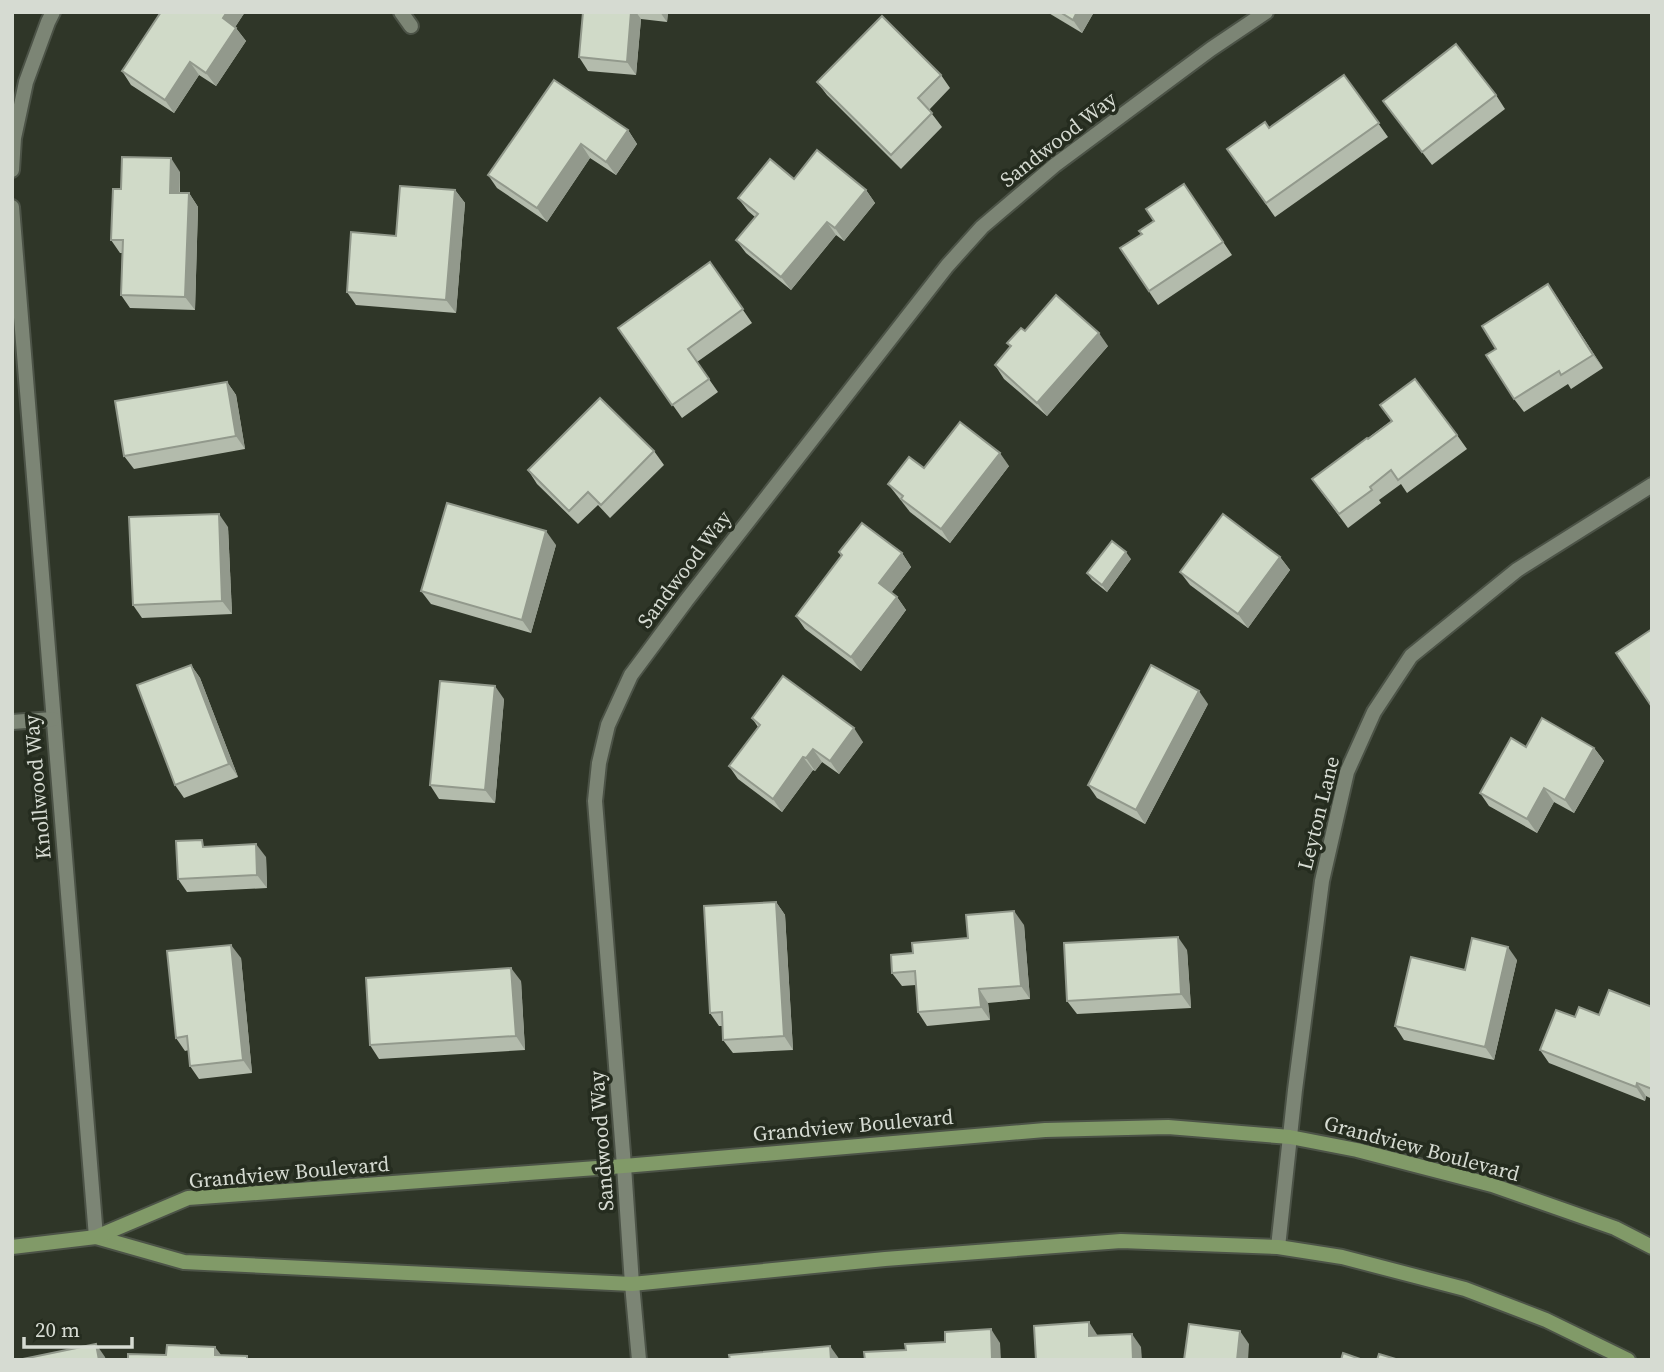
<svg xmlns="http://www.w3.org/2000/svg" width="1664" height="1372" font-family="'Source Serif 4',serif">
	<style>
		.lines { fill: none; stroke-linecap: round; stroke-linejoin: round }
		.street-casing { stroke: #4c5347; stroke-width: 18 }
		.secondary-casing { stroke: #4c5347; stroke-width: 18 }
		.street { stroke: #7c8575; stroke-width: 14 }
		.secondary { stroke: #819a68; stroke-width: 14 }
		.wall { fill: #b3bbac }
		.shaded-wall { fill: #92998c }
		.building { fill: #d0dac8; stroke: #92998c; stroke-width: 2 }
		.labels { text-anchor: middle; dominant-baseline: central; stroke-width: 7; stroke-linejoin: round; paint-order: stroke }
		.street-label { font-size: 21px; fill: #d6dbd2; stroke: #252c1f }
	</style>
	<rect width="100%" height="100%" fill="#2f3628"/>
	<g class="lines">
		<defs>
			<g id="street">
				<polyline points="401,12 411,26"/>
				<polyline points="12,170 14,138 26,82 48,22 53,12"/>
				<polyline points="12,207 96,1237"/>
				<polyline points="12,722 53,719"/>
				<polyline points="1278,1247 1295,1090 1322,881 1347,772 1374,712 1411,656 1517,570 1652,485"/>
				<polyline points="639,1360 632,1284 624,1166 595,801 599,763 608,725 631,675 686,601 947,266 982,227 1055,165 1211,49 1266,12"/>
			</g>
			<g id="secondary">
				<polyline points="96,1237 184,1262 632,1284 885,1259 1121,1241 1278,1247 1342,1257 1465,1289 1546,1320 1628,1360"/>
				<polyline points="12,1247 96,1237 188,1198 624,1166 1045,1130 1168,1127 1290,1137 1357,1150 1492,1185 1615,1228 1652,1247"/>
			</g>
		</defs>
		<!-- street casing -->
		<use href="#street" class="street-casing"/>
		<!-- secondary casing -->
		<use href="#secondary" class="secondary-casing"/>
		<!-- street -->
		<use href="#street" class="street"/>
		<!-- secondary -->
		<use href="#secondary" class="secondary"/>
	</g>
	<!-- wall -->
	<g class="wall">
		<polygon points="161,12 245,12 235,27 246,41 216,86 199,75 174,113 131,85 122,71"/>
		<polygon points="583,12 668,12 667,22 641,19 636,75 588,71 579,57"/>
		<polygon points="1047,12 1094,12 1082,33"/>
		<polygon points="941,75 950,88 929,110 942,127 901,169 827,95 817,82"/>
		<polygon points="1344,75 1388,137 1275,217 1227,149 1269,128"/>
		<polygon points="1496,95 1505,109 1432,165 1383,101"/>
		<polygon points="628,130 637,144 616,175 590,158 547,222 497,188 488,175"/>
		<polygon points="180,172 180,193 189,193 198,207 195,310 130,308 121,295 122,253 120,253 111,240 121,189"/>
		<polygon points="794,179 866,190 875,203 844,241 836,235 791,290 746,253 736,240 755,217 748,211 738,198"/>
		<polygon points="1184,184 1232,255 1158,305 1120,248 1142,234 1154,221"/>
		<polygon points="455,190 465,203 456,313 356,305 347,292 396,236"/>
		<polygon points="710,262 752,323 697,362 718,392 682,418 618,328"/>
		<polygon points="1548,284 1603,368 1571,389 1568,384 1524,412 1514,399 1496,349"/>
		<polygon points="1025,331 1108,346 1047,416 1004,379 995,365 1010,347 1007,343"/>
		<polygon points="227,382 236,395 245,449 134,469 124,456"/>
		<polygon points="1380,405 1457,435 1467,449 1407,493 1401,484 1379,500 1381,503 1348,528 1312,479 1391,421"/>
		<polygon points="654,451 664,465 610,518 598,505 578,524 537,484 528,470"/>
		<polygon points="1009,466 950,543 910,512 888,484 924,468"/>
		<polygon points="228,527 232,614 142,618 133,605"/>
		<polygon points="556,545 531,633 431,604 421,591"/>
		<polygon points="839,552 902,553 911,567 891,593 897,597 906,610 861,671 805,629 796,616 841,556"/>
		<polygon points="1280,557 1290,570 1248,628 1190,585 1180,572"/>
		<polygon points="1131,559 1107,592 1092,580 1087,573"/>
		<polygon points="191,665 200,678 238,777 184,798 175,785"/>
		<polygon points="504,699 495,803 439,799 430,785"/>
		<polygon points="1208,704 1145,824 1097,798 1088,785"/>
		<polygon points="752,718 863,742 839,774 822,762 815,771 813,770 782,812 738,779 729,766 758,727"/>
		<polygon points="1526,747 1594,748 1604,761 1574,813 1554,802 1537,833 1489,806 1480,793"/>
		<polygon points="266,857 267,888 187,892 178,879"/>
		<polygon points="776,902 785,915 793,1050 733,1053 723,1040 723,1026 719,1026 710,1013"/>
		<polygon points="1024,925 1030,999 988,1003 990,1020 927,1026 918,1012 916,985 902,986 892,973 913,953 968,938"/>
		<polygon points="1187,950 1191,1008 1077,1014 1067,1001"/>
		<polygon points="241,958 252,1073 199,1079 190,1066 189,1050 185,1051 176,1038"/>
		<polygon points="1517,960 1494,1060 1404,1040 1395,1026 1465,970"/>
		<polygon points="521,981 525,1050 379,1059 370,1045"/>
		<polygon points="1652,1007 1652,1099 1646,1096 1645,1101 1549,1063 1540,1050 1599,1015"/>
	</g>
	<!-- shaded-wall -->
	<g class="shaded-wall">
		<polygon points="227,12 245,12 232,32 223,18"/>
		<polygon points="631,12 636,12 641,19 636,75 627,62"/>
		<polygon points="660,12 668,12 667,22"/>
		<polygon points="1077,12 1094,12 1082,33 1073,20"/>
		<polygon points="236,28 246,41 216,86 206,73"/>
		<polygon points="190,62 199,75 174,113 165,100"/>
		<polygon points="628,130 637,144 616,175 606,162"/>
		<polygon points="581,144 590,158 547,222 537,208"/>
		<polygon points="171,158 180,172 179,206 170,193"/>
		<polygon points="455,190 465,203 456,313 446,300"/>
		<polygon points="866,190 875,203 844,241 835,228"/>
		<polygon points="189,193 198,207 195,310 185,297"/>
		<polygon points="827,222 836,235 791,290 781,277"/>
		<polygon points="1548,284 1557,297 1603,368 1593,355"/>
		<polygon points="1099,333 1108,346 1047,416 1037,403"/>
		<polygon points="227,382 236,395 245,449 236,436"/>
		<polygon points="1000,453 1009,466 950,543 941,529"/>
		<polygon points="219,514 228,527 232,614 222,601"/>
		<polygon points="546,531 556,545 531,633 522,620"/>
		<polygon points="1126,552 1131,559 1107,592 1102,585"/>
		<polygon points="902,553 911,567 888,597 879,583"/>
		<polygon points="1280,557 1290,570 1248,628 1238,614"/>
		<polygon points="897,597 906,610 861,671 851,657"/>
		<polygon points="191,665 200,678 238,777 229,764"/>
		<polygon points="495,686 504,699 495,803 485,790"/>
		<polygon points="1199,691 1208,704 1145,824 1136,810"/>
		<polygon points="854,728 863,742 839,774 830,761"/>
		<polygon points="1594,748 1604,761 1574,813 1565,800"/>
		<polygon points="813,749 822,762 815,771 806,758"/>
		<polygon points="803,757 813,770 782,812 773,799"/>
		<polygon points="1544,788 1554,802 1537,833 1527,819"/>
		<polygon points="256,844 266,857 267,888 257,875"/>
		<polygon points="776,902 785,915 793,1050 784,1036"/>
		<polygon points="1014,911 1024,925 1030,999 1021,986"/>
		<polygon points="1178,937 1187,950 1191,1008 1181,994"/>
		<polygon points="231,945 241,958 252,1073 243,1060"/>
		<polygon points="1508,947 1517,960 1494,1060 1485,1047"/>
		<polygon points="511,968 521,981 525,1050 516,1036"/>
		<polygon points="979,989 988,1003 990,1020 981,1007"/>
		<polygon points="1637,1083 1646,1096 1645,1101 1636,1087"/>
		<polygon points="1089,1322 1098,1336 1089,1336"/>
		<polygon points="991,1329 1000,1343 1001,1360 992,1360"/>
		<polygon points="1240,1331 1249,1344 1248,1360 1237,1360"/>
		<polygon points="1132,1334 1141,1347 1142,1360 1133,1360"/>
		<polygon points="96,1344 105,1357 106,1360 99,1360"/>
		<polygon points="830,1346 840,1360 831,1360"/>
		<polygon points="215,1347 225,1360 215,1355"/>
	</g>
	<!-- building -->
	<g class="building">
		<polygon points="161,12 227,12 223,18 236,28 206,73 190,62 165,100 122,71"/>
		<polygon points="583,12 631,12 627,62 579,57"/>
		<polygon points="1060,12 1077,12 1073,20"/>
		<polygon points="882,16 941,75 918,98 932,113 891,155 817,82"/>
		<polygon points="1456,44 1496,95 1422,152 1383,101"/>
		<polygon points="1344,75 1379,123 1266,203 1227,149 1265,122 1269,128"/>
		<polygon points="554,80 628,130 606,162 581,144 537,208 488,175"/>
		<polygon points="817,150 866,190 835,228 827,222 781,277 736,240 758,214 738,198 770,159 794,179"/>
		<polygon points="122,157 171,158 170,193 189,193 185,297 121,295 123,240 111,240 113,189 121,189"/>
		<polygon points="1184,184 1223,242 1149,291 1120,248 1142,234 1139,231 1154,221 1146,209"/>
		<polygon points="400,186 455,190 446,300 347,292 351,232 396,236"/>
		<polygon points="710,262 743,309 688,349 709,379 672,405 618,328"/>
		<polygon points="1548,284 1593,355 1561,375 1559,371 1514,399 1486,355 1496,349 1482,326"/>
		<polygon points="1056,295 1099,333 1037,403 995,365 1011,346 1007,343 1021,328 1025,331"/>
		<polygon points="1415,379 1457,435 1398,480 1391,470 1370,487 1372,490 1339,514 1312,479 1367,438 1368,439 1392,421 1380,405"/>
		<polygon points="227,382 236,436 124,456 115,401"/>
		<polygon points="600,398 654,451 601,505 588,492 569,511 528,470"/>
		<polygon points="960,422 1000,453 941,529 901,499 903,496 888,484 909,457 924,468"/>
		<polygon points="447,503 546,531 522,620 421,591"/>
		<polygon points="219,514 222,601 133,605 129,517"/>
		<polygon points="1223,514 1280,557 1238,614 1180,572"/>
		<polygon points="862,523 902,553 879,583 897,597 851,657 796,616 842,555 839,552"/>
		<polygon points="1112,541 1126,552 1102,585 1087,573"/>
		<polygon points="1652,629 1652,707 1616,653"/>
		<polygon points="191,665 229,764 175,785 137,685"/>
		<polygon points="1151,665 1199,691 1136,810 1088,785"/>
		<polygon points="783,676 854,728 830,761 813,749 806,758 803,757 773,799 729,766 760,725 752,718"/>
		<polygon points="440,681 495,686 485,790 430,785"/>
		<polygon points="1542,718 1594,748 1565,800 1544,788 1527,819 1480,793 1511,738 1526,747"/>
		<polygon points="202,840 203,847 256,844 257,875 178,879 176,841"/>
		<polygon points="776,902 784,1036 723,1040 722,1012 710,1013 704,906"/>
		<polygon points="1014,911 1021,986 979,989 981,1007 918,1012 915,971 892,973 891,955 913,953 912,943 968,938 966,915"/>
		<polygon points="1178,937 1181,994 1067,1001 1064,943"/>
		<polygon points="1472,938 1508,947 1485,1047 1395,1026 1411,957 1465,970"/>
		<polygon points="231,945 243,1060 190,1066 187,1036 176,1038 167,951"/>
		<polygon points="511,968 516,1036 370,1045 366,978"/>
		<polygon points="1609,990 1652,1007 1652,1089 1637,1083 1636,1087 1540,1050 1556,1010 1575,1017 1579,1007 1599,1015"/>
		<polygon points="1089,1322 1089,1336 1132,1334 1133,1360 1036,1360 1034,1326"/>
		<polygon points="1189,1324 1240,1331 1237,1360 1184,1360"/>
		<polygon points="991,1329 992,1360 865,1360 864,1352 906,1350 905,1344 945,1342 945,1332"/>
		<polygon points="96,1344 99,1360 18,1360"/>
		<polygon points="167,1345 215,1347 215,1355 247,1356 247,1360 128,1360 128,1354 166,1355"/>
		<polygon points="830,1346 831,1360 730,1360 729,1355"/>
		<polygon points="1343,1353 1363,1360 1341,1360"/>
		<polygon points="1379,1354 1399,1360 1377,1360"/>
	</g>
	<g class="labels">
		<!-- street labels -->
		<g class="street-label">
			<text transform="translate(1058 139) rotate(-38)">Sandwood Way</text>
			<text transform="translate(684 569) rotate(-53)">Sandwood Way</text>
			<text transform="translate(37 787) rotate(-95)">Knollwood Way</text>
			<text transform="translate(1318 813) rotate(-76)">Leyton Lane</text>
			<text transform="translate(853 1125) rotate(-5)">Grandview Boulevard</text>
			<text transform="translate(601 1141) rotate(-94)">Sandwood Way</text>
			<text transform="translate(1422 1148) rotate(15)">Grandview Boulevard</text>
			<text transform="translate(289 1172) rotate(-5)">Grandview Boulevard</text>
		</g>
	</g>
	<!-- border -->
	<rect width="1664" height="1372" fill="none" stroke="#d6dbd2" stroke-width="28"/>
	<!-- scale -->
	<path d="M24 1337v10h108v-10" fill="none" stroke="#d6dbd2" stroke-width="3.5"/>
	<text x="35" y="1337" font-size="21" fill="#d6dbd2" stroke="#252c1f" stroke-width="5" paint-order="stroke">20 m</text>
</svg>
